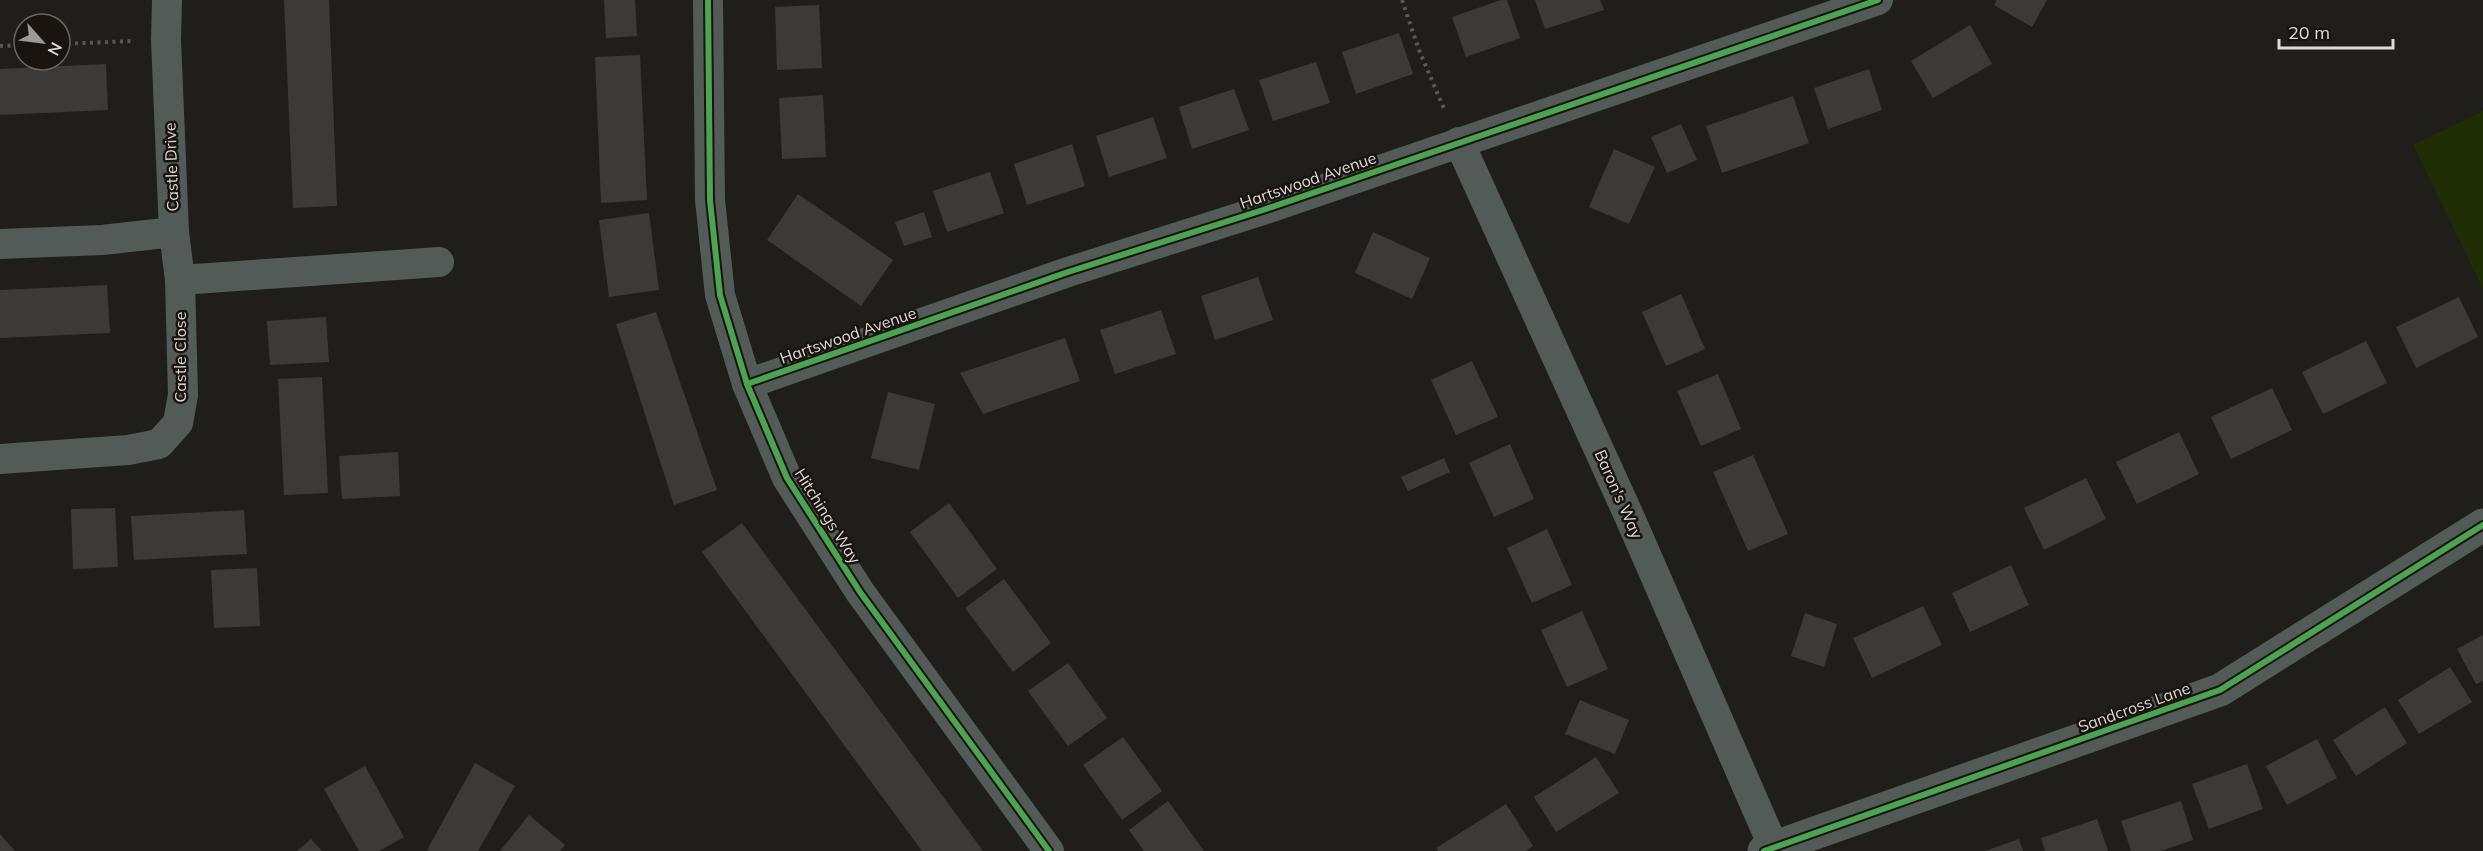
<svg xmlns="http://www.w3.org/2000/svg" width="2483" height="851" font-family="Mulish,sans-serif">
	<style>
		.green { fill: #1f2e05 }
		.building { fill: #3c3a38 }
		.lines { fill: none; stroke-linecap: round; stroke-linejoin: round }
		.path { stroke: #565a57; stroke-width: 4; stroke-dasharray: 3 4.5; stroke-linecap: butt }
		.minor { stroke: #525b57; stroke-width: 30 }
		.tertiary { stroke: #525b57; stroke-width: 33 }
		.cycleway-casing { stroke: #191410; stroke-width: 10 }
		.cycleway { stroke: #4ca352; stroke-width: 6 }
		.labels { text-anchor: middle; dominant-baseline: central; stroke-width: 5; stroke-linejoin: round; paint-order: stroke }
		.street-label { font-size: 16px; fill: #dedbd8; stroke: #191410 }
	</style>
	<rect width="100%" height="100%" fill="#201e1b"/>
	<!-- green -->
	<polygon class="green" points="2483,111 2483,288 2413,145"/>
	<!-- building -->
	<g class="building">
		<polygon points="284,0 329,0 337,206 293,208"/>
		<polygon points="604,0 635,0 637,36 606,38"/>
		<polygon points="1501,0 1507,0 1520,38 1466,57 1452,17"/>
		<polygon points="1535,0 1600,0 1604,10 1545,29"/>
		<polygon points="1997,0 2047,0 2032,27 1994,5"/>
		<polygon points="819,5 822,68 777,70 775,7"/>
		<polygon points="1970,25 1992,64 1933,98 1911,61"/>
		<polygon points="1399,33 1413,74 1356,94 1342,52"/>
		<polygon points="640,55 647,200 601,203 595,57"/>
		<polygon points="1316,62 1330,103 1273,121 1259,80"/>
		<polygon points="106,64 108,110 0,115 0,69"/>
		<polygon points="1869,69 1882,110 1828,129 1814,88"/>
		<polygon points="1234,89 1249,130 1192,149 1179,107"/>
		<polygon points="823,95 826,157 782,159 779,98"/>
		<polygon points="1793,96 1809,143 1722,173 1706,126"/>
		<polygon points="1153,117 1167,158 1109,177 1096,136"/>
		<polygon points="1681,124 1697,160 1667,173 1651,137"/>
		<polygon points="1072,144 1085,186 1027,205 1014,164"/>
		<polygon points="1614,149 1655,167 1629,224 1589,207"/>
		<polygon points="990,172 1004,213 947,232 933,191"/>
		<polygon points="798,194 893,260 861,306 767,240"/>
		<polygon points="924,212 932,237 904,246 895,222"/>
		<polygon points="649,213 659,290 609,297 599,220"/>
		<polygon points="1373,232 1430,258 1412,299 1355,273"/>
		<polygon points="1258,277 1273,320 1215,340 1201,296"/>
		<polygon points="107,285 110,333 0,338 0,290"/>
		<polygon points="1681,294 1705,349 1666,366 1642,312"/>
		<polygon points="2459,297 2478,337 2416,368 2396,327"/>
		<polygon points="1161,310 1176,354 1115,374 1100,330"/>
		<polygon points="656,312 717,490 674,505 616,324"/>
		<polygon points="326,317 329,362 270,365 267,321"/>
		<polygon points="1065,338 1080,381 983,414 960,373"/>
		<polygon points="2366,341 2387,383 2323,414 2302,372"/>
		<polygon points="1472,361 1498,417 1456,435 1431,380"/>
		<polygon points="1718,374 1741,429 1701,446 1677,391"/>
		<polygon points="322,377 328,493 284,495 278,379"/>
		<polygon points="2272,388 2292,430 2231,459 2211,417"/>
		<polygon points="888,392 935,404 919,470 871,458"/>
		<polygon points="2179,432 2199,474 2137,504 2116,462"/>
		<polygon points="1510,444 1534,499 1494,517 1469,463"/>
		<polygon points="398,452 400,496 342,499 339,456"/>
		<polygon points="1753,455 1788,534 1748,551 1713,472"/>
		<polygon points="1444,458 1450,472 1408,491 1401,477"/>
		<polygon points="2086,478 2106,519 2044,550 2024,508"/>
		<polygon points="949,503 997,569 958,598 910,532"/>
		<polygon points="115,508 118,567 73,569 71,509"/>
		<polygon points="244,510 247,554 134,560 131,516"/>
		<polygon points="742,523 983,851 922,851 702,552"/>
		<polygon points="1547,529 1572,585 1532,603 1507,548"/>
		<polygon points="2011,565 2029,605 1970,632 1952,593"/>
		<polygon points="257,568 260,626 214,628 211,570"/>
		<polygon points="1004,579 1051,643 1013,672 965,608"/>
		<polygon points="1923,606 1942,645 1872,678 1853,638"/>
		<polygon points="1582,611 1608,669 1567,687 1541,630"/>
		<polygon points="1805,613 1837,624 1824,667 1791,656"/>
		<polygon points="2483,635 2483,681 2476,684 2457,649"/>
		<polygon points="1068,663 1107,718 1068,746 1028,691"/>
		<polygon points="2450,667 2472,702 2419,734 2398,700"/>
		<polygon points="1580,700 1629,720 1615,754 1565,734"/>
		<polygon points="2385,707 2407,743 2356,776 2333,740"/>
		<polygon points="1123,737 1162,791 1122,820 1083,765"/>
		<polygon points="2317,739 2337,778 2287,805 2266,766"/>
		<polygon points="1596,757 1619,793 1556,832 1534,797"/>
		<polygon points="475,763 515,786 478,851 430,851 427,850"/>
		<polygon points="2247,764 2263,809 2209,829 2192,784"/>
		<polygon points="365,766 404,837 379,851 359,851 324,789"/>
		<polygon points="1168,801 1204,851 1144,851 1129,830"/>
		<polygon points="2181,801 2193,840 2161,851 2131,851 2121,821"/>
		<polygon points="1506,804 1533,846 1526,851 1438,851 1436,848"/>
		<polygon points="529,815 565,845 560,851 500,851"/>
		<polygon points="2097,819 2108,851 2045,851 2041,838"/>
		<polygon points="0,834 15,851 0,851"/>
		<polygon points="311,839 322,851 297,851"/>
		<polygon points="2019,839 2023,851 1985,851"/>
	</g>
	<g class="lines">
		<!-- path -->
		<g class="path">
			<polyline points="1402,0 1419,50 1445,111"/>
			<polyline points="60,44 132,41"/>
			<polyline points="0,46 24,45"/>
		</g>
		<!-- minor -->
		<g class="minor">
			<polyline points="708,0 710,200 720,295 747,384 787,478 860,592 1049,851"/>
			<polyline points="1459,142 1630,518 1774,848"/>
			<polyline points="0,244 102,240 174,232 166,40 167,0"/>
			<polyline points="180,280 439,262"/>
			<polyline points="747,384 1068,272 1263,210 1878,0"/>
			<polyline points="0,459 128,450 159,444 178,423 183,395 180,280 174,232"/>
		</g>
		<!-- tertiary -->
		<polyline class="tertiary" points="1764,851 2220,690 2483,525"/>
		<defs>
			<g id="cycleway">
				<polyline points="708,0 710,200 720,295 747,384 787,478 860,592 1049,851"/>
				<polyline points="747,384 1068,272 1263,210 1878,0"/>
				<polyline points="1764,851 2220,690 2483,525"/>
			</g>
		</defs>
		<!-- cycleway casing -->
		<use href="#cycleway" class="cycleway-casing"/>
		<!-- cycleway -->
		<use href="#cycleway" class="cycleway"/>
	</g>
	<g class="labels">
		<!-- street labels -->
		<g class="street-label">
			<text transform="translate(171 167) rotate(-92)">Castle Drive</text>
			<text transform="translate(1308 180) rotate(-19)">Hartswood Avenue</text>
			<text transform="translate(848 335) rotate(-19)">Hartswood Avenue</text>
			<text transform="translate(180 357) rotate(-90)">Castle Close</text>
			<text transform="translate(1619 494) rotate(66)">Baron's Way</text>
			<text transform="translate(828 516) rotate(58)">Hitchings Way</text>
			<text transform="translate(2134 707) rotate(-20)">Sandcross Lane</text>
		</g>
	</g>
	<!-- north arrow -->
	<g transform="translate(42 42) rotate(118)"><circle r="28" fill="#191410" stroke="#686460" stroke-width="1.5"/>
	<path d="M0-4.5L10 22L0 15L-10 22Z" fill="#9c9996"/>
	<text y="-9" font-size="16" font-weight="bold" text-anchor="middle" fill="#dedbd8">N</text>
	</g>
	<!-- scale -->
	<path d="M2279 39v9h114v-9" fill="none" stroke="#dedbd8" stroke-width="3"/>
	<text x="2288" y="39" font-size="18" fill="#dedbd8" stroke="#191410" stroke-width="4.5" paint-order="stroke">20 m</text>
</svg>
